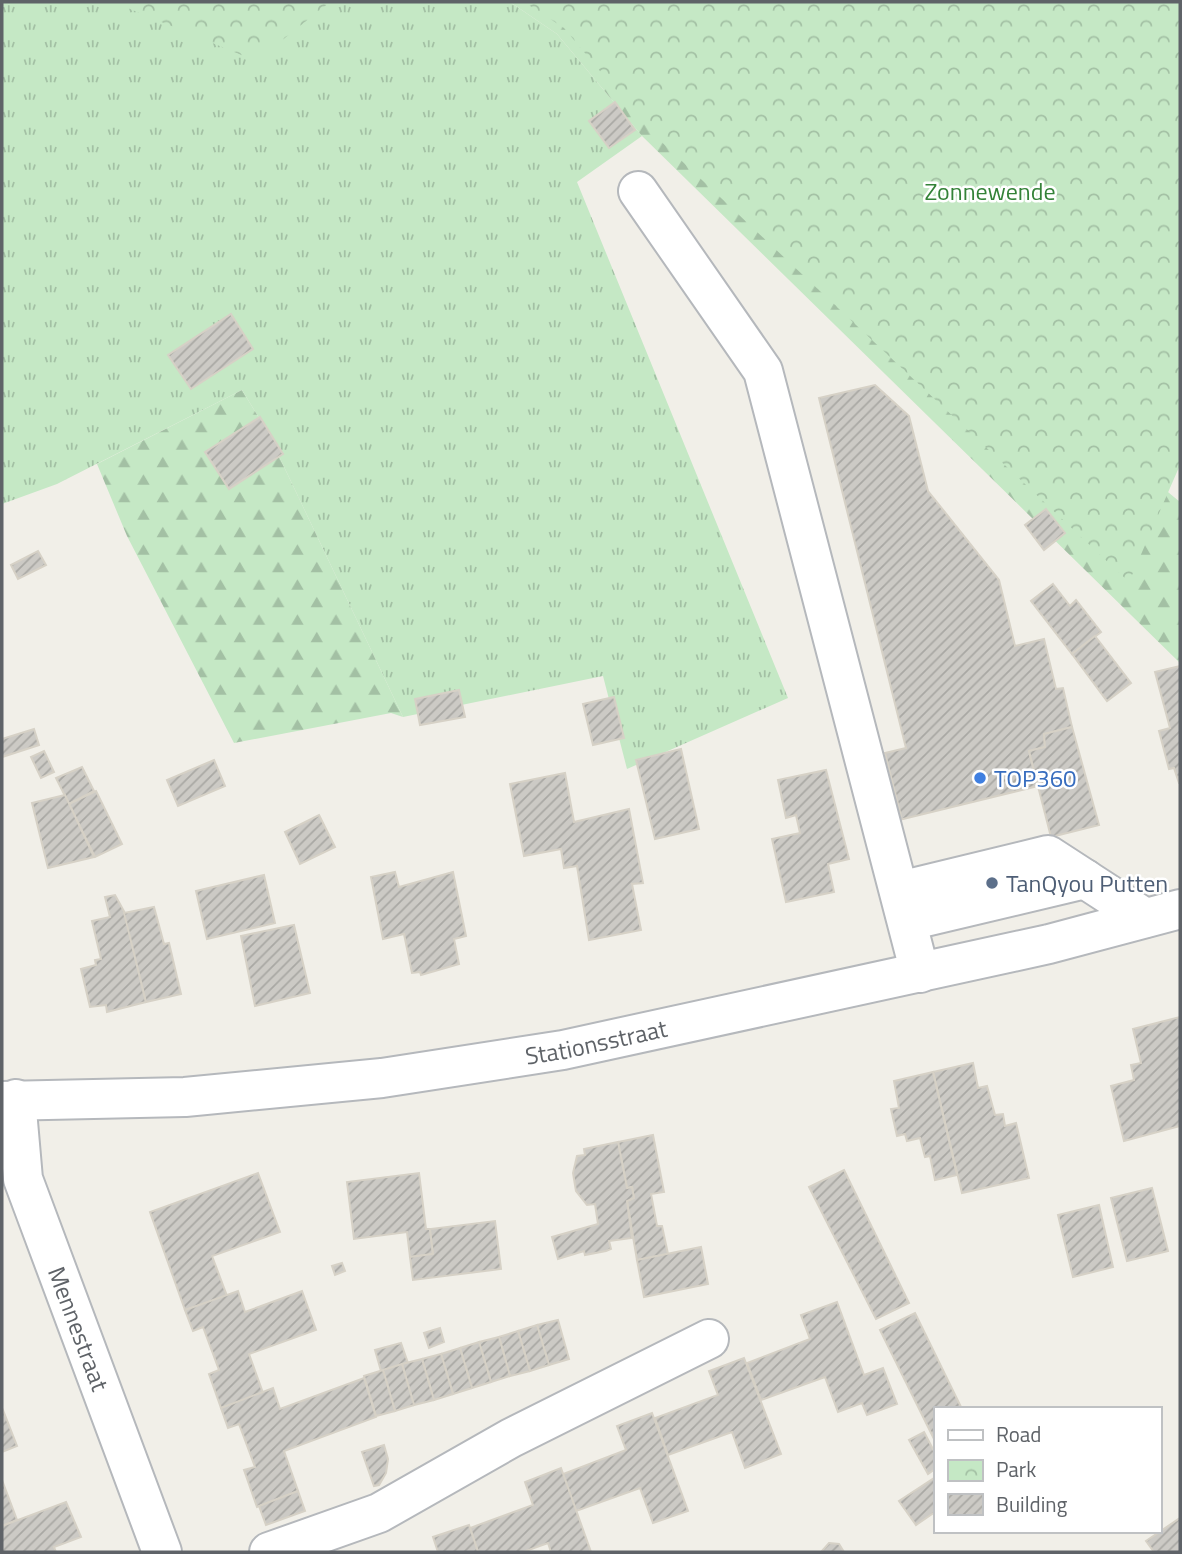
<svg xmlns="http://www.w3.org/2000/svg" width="1182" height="1554" font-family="'Titillium Web',sans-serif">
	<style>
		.grass { fill: url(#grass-tufts) }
		.forest { fill: url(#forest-firs) }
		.park { fill: url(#park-crowns) }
		.building { fill: url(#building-hatch); stroke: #d6d1c6; stroke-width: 2 }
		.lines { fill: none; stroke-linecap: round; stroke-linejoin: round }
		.minor-casing { stroke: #b5b8bc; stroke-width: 42 }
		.minor { stroke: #fff; stroke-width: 38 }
		.shop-dot { fill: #3f7fe0; stroke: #fff; stroke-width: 2.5 }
		.service-dot { fill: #5c6f8a; stroke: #fff; stroke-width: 2.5 }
		.labels { text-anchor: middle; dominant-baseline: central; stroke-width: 5; stroke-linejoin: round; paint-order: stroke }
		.park-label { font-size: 24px; fill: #348238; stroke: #fff }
		.shop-label { font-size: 24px; fill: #366cbe; stroke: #fff; text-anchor: start }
		.service-label { font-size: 24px; fill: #4e5e75; stroke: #fff; text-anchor: start }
		.street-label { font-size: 24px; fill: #5f6368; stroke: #fff }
	</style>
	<defs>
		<pattern id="grass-tufts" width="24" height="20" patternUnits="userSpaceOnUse" patternTransform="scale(1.75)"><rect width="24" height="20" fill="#c5e8c5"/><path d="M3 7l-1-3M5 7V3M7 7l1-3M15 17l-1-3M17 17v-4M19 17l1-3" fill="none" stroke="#a3c0a4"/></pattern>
		<pattern id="forest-firs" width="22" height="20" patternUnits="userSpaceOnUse" patternTransform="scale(1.75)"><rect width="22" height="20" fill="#c5e8c5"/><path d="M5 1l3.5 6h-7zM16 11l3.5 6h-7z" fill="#a3c0a4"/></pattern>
		<pattern id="park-crowns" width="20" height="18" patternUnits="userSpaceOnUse" patternTransform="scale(1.75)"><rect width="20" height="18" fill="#c5e8c5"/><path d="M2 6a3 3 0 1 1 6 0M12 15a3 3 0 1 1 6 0" fill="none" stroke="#a3c0a4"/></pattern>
		<pattern id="building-hatch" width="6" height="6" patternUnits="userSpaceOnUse" patternTransform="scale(1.75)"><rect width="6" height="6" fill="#cccac5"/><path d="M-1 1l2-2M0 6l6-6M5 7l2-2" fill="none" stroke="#a9a8a4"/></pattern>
	</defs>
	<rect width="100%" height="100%" fill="#f1efe8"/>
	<!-- grass -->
	<polygon class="grass" points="2,2 510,2 557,34 642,136 577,182 788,698 627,769 603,676 403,717 267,431 242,390 57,484 2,504"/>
	<!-- forest -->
	<g class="forest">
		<polygon points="510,2 586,2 584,9 1180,502 1180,663 642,136 557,34"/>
		<polygon points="242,390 267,431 403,717 391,713 234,743 127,536 97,464"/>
	</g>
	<!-- park -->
	<g class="park">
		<polygon points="113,2 330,2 256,61"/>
		<polygon points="524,2 1180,2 1180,465 1129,582 651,132 564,28"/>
	</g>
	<!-- building -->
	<g class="building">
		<polygon points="615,102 635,130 609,148 589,121"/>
		<polygon points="231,314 253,349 191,389 168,355"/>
		<polygon points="875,385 909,416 928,491 999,580 1015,646 1044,639 1056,689 1063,688 1072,727 1044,734 1045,747 1029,751 1038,786 899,820 901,816 885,753 906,748 819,398"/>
		<polygon points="260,417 283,454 229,489 205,452"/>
		<polygon points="1046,509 1065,533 1044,550 1025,525"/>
		<polygon points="38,551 46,565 18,579 11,565"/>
		<polygon points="1053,584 1070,606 1076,600 1101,632 1072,654 1031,601"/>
		<polygon points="1095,636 1131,683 1107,701 1072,654"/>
		<polygon points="1180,666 1180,783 1179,783 1174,768 1169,769 1159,731 1170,728 1155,672"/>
		<polygon points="459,690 465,717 420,725 415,699"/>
		<polygon points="614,697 624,738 593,745 583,704"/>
		<polygon points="1072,727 1099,825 1051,837 1029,751 1045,747 1044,734"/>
		<polygon points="34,729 39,745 2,757 2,739"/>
		<polygon points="681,749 699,829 655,839 636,760"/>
		<polygon points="44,751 54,772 41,778 31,757"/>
		<polygon points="214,760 225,786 178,806 167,780"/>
		<polygon points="82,767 94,791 69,804 56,778"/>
		<polygon points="826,770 849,859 828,864 834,892 786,902 772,839 800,833 796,815 786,818 778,780"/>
		<polygon points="565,773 574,822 629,809 643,883 632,884 641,930 589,940 577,866 564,868 561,849 524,856 510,784"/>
		<polygon points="96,791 122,844 95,857 69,804"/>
		<polygon points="65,795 94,857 48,868 32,803"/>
		<polygon points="319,815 335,847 300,864 285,832"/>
		<polygon points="395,872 399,887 453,872 466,936 454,939 459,964 421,975 420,972 412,973 404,934 383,939 371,877"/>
		<polygon points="264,875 275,923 207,939 196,891"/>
		<polygon points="115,895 125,913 146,1002 107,1012 106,1005 90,1007 81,969 96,965 95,960 101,959 92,921 110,917 105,897"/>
		<polygon points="154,907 164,944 169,943 181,994 146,1002 124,913"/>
		<polygon points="294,925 310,993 255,1006 241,936"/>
		<polygon points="1180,1017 1180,1126 1124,1141 1111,1086 1134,1080 1131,1065 1141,1063 1133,1029"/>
		<polygon points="973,1063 978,1088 987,1086 995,1115 1003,1114 1005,1126 1016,1123 1029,1178 962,1193 933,1072"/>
		<polygon points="933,1072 957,1175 935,1180 930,1156 925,1157 920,1138 907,1141 905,1134 897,1136 891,1109 899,1108 894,1081"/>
		<polygon points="653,1135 664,1192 651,1194 657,1226 662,1226 668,1254 637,1260 627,1201 634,1198 632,1187 627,1188 618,1142"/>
		<polygon points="618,1142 627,1188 632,1187 634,1198 627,1201 632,1238 609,1241 611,1249 606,1251 585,1255 584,1251 558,1259 552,1237 598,1224 595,1204 587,1205 576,1191 573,1173 577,1156 585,1155 584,1149"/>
		<polygon points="844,1170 909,1303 876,1319 809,1187"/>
		<polygon points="258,1173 280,1232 212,1256 227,1296 185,1310 150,1212"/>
		<polygon points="419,1173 426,1229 430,1229 433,1254 410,1257 407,1232 354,1239 347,1182"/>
		<polygon points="1152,1188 1168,1251 1127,1261 1111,1198"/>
		<polygon points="1099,1205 1113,1267 1073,1277 1058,1215"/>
		<polygon points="495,1221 501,1269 413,1280 410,1257 433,1254 430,1229"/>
		<polygon points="701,1247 708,1284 644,1297 637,1260"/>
		<polygon points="342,1263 345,1271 335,1275 332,1266"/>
		<polygon points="238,1291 245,1312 302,1291 316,1330 249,1354 263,1393 221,1408 209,1374 219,1370 203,1327 193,1331 185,1310"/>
		<polygon points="837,1302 864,1375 883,1368 897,1404 867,1415 862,1403 838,1412 825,1377 761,1400 747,1363 810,1339 801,1315"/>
		<polygon points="915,1313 962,1409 935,1409 935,1441 880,1330"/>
		<polygon points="558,1320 569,1359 549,1365 537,1325"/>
		<polygon points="537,1325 549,1365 530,1371 518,1331"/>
		<polygon points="440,1328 444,1342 429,1348 424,1333"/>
		<polygon points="518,1331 530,1371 510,1376 499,1337"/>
		<polygon points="499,1337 510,1376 491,1382 479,1342"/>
		<polygon points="479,1342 491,1382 472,1388 460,1348"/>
		<polygon points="401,1343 408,1363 381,1371 375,1350"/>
		<polygon points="460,1348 472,1388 453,1394 441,1354"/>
		<polygon points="441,1354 453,1394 434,1400 422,1359"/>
		<polygon points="744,1358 781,1454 745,1468 732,1432 668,1455 655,1418 718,1395 709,1371"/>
		<polygon points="422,1359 434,1400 414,1405 402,1364"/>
		<polygon points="402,1364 414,1405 395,1411 383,1370"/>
		<polygon points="383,1370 395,1411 376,1416 364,1376"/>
		<polygon points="364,1378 376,1417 284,1451 298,1491 257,1507 244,1470 255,1467 239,1424 228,1428 221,1408 273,1388 280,1409"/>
		<polygon points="3,1410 17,1446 2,1452 2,1411"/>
		<polygon points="652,1413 688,1511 653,1523 640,1488 576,1511 563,1474 626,1450 617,1426"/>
		<polygon points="924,1432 935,1453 935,1469 928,1474 909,1440"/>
		<polygon points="384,1445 388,1459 386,1473 379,1485 374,1486 362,1452"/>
		<polygon points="561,1468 591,1552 551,1552 548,1543 523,1552 478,1552 470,1528 533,1505 525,1482"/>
		<polygon points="934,1478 935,1512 916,1525 899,1501"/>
		<polygon points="2,1480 17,1520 2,1526"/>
		<polygon points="298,1491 305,1511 266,1525 259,1506"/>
		<polygon points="66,1502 81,1537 54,1547 56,1552 2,1552 2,1526"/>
		<polygon points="1180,1518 1180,1552 1154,1552 1146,1541"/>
		<polygon points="469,1525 478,1552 438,1552 433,1537"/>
		<polygon points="829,1543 839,1544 844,1552 821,1552"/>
	</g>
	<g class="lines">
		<defs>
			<g id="minor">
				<polyline points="638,191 763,371 920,973"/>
				<polyline points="900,891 1048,855 1145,918"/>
				<polyline points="908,921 1085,879"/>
				<path id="s1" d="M16 1099 23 1179 162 1552"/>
				<path id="s2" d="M2 1101 185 1097 382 1078 563 1050 1049 944 1180 909"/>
				<polyline points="269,1552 379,1513 511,1438 709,1339"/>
			</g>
		</defs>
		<!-- minor casing -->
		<use href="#minor" class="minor-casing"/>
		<!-- minor -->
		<use href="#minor" class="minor"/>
	</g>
	<!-- markers -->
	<circle class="shop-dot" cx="980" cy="778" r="7"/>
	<circle class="service-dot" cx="992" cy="883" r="7"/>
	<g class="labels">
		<!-- park labels -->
		<g class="park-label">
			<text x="990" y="191">Zonnewende</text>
		</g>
		<!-- shop labels -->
		<g class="shop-label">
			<text x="994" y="778">TOP360</text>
		</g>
		<!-- service labels -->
		<g class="service-label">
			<text x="1006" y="883">TanQyou Putten</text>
		</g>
		<!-- street labels -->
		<g class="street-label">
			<text stroke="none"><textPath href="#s2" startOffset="598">Stationsstraat</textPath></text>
			<text stroke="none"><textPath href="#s1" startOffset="240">Mennestraat</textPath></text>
		</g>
	</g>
	<!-- border -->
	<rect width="1182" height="1554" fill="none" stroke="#5f6368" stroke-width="7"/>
	<!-- legend -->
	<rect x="934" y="1407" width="228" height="126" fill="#ffffff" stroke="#bfc1c3" stroke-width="2"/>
	<rect x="948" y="1430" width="35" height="10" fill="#ffffff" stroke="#bfc1c3" stroke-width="2"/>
	<text x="996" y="1442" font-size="21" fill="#5f6368">Road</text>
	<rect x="948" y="1460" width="35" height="21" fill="url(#park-crowns)" stroke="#bfc1c3" stroke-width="2"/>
	<text x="996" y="1477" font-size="21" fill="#5f6368">Park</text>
	<rect x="948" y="1494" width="35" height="21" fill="url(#building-hatch)" stroke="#bfc1c3" stroke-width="2"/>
	<text x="996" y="1512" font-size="21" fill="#5f6368">Building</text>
</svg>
